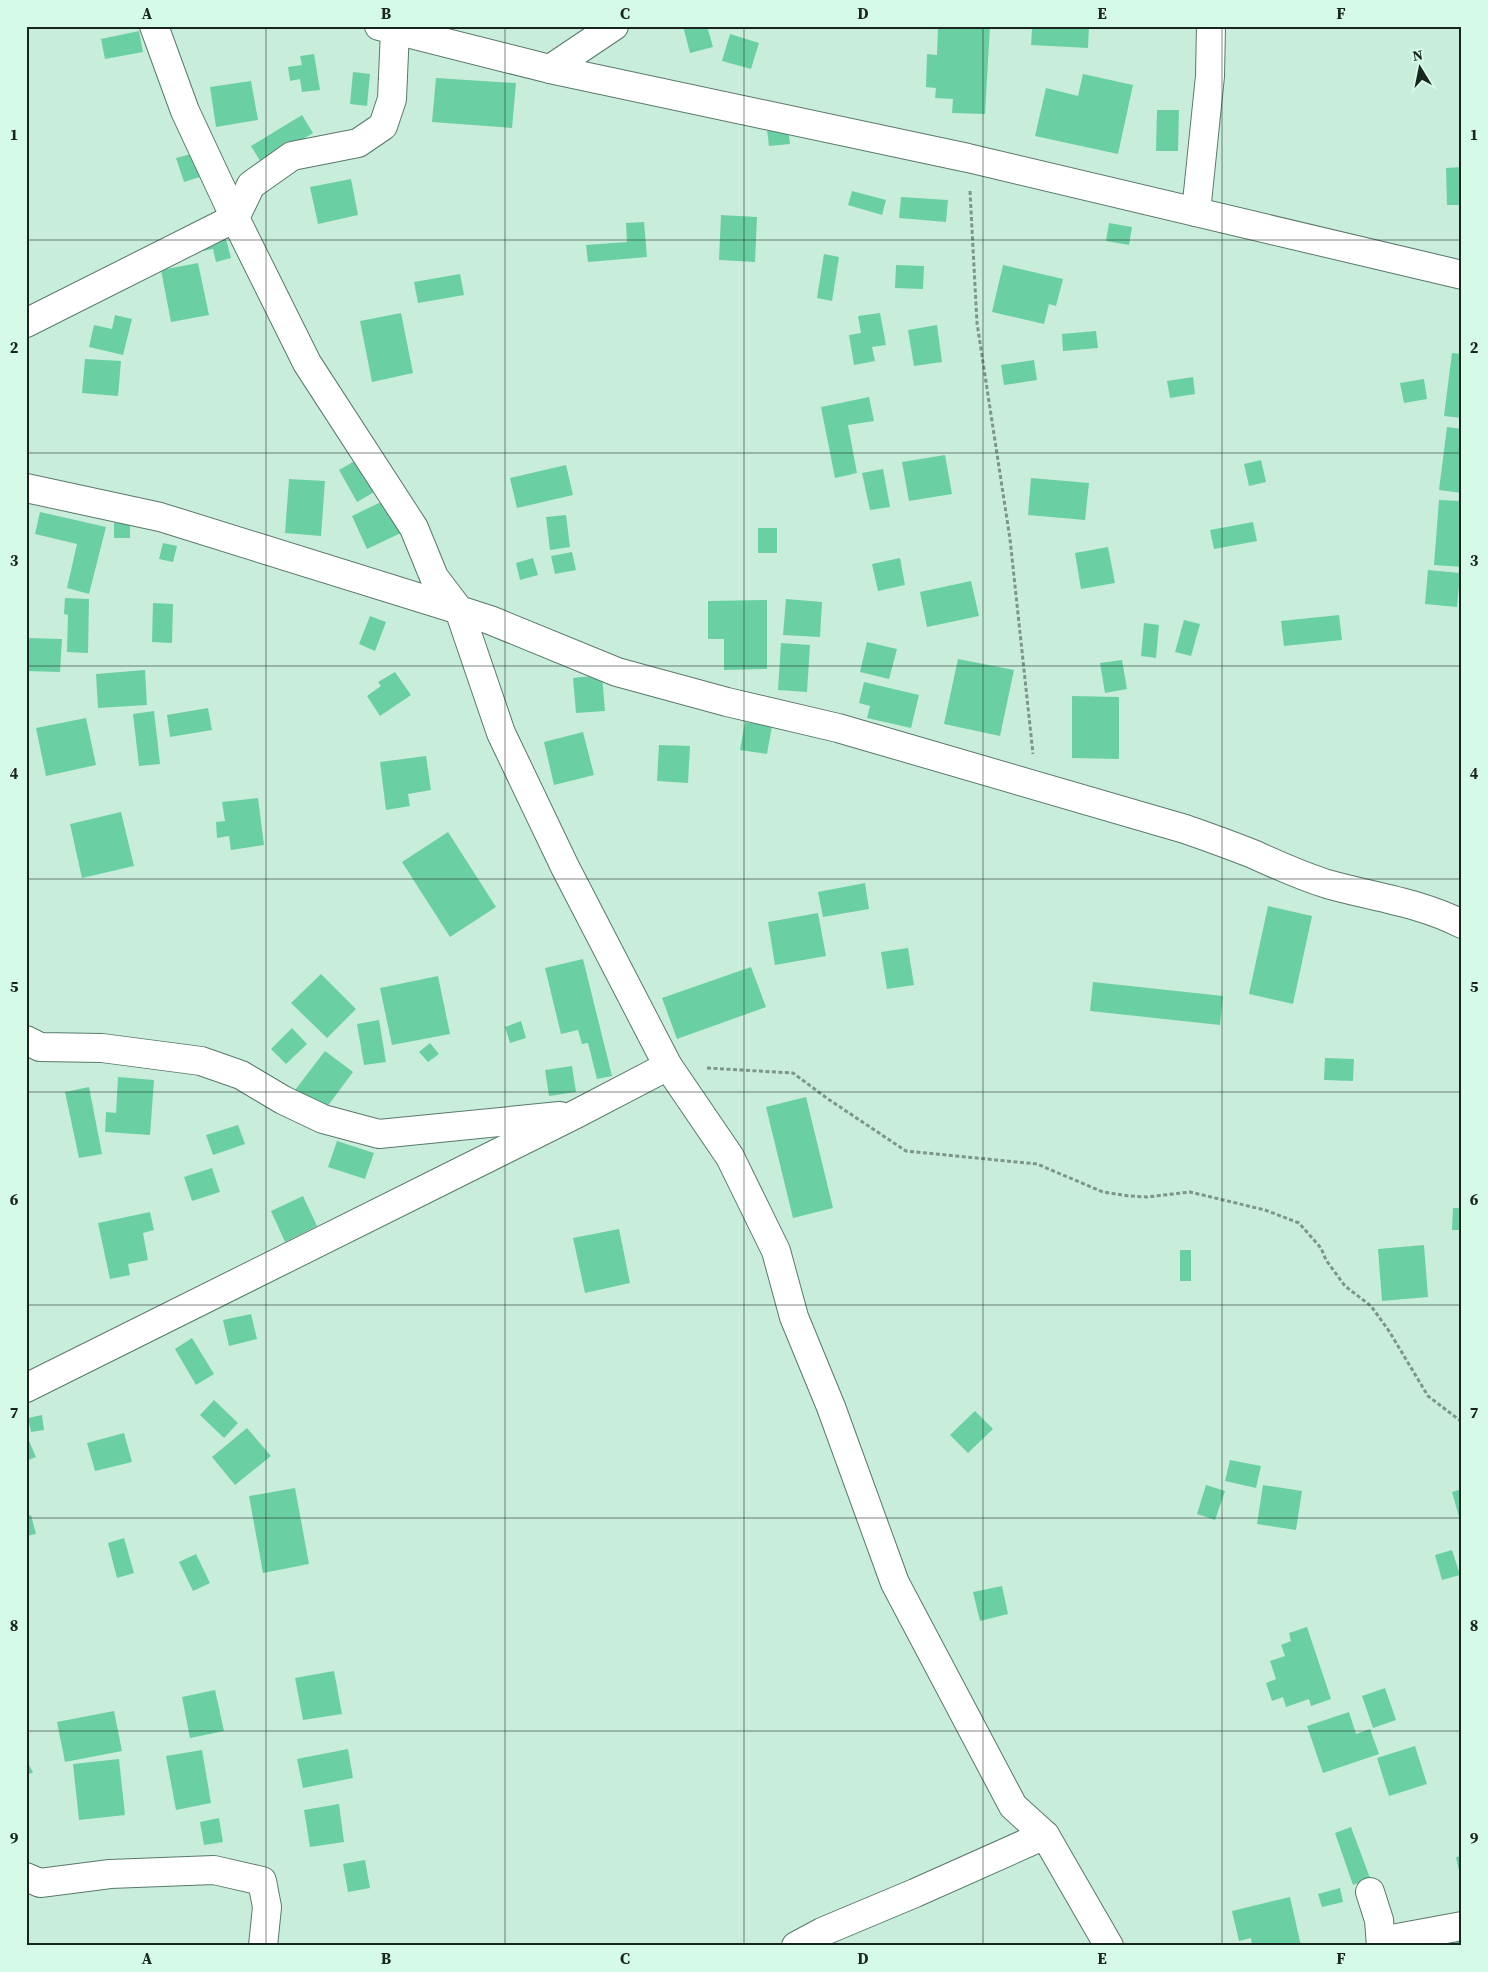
<svg xmlns="http://www.w3.org/2000/svg" width="1488" height="1972" font-family="'Source Serif 4',serif">
	<style>
		.building { fill: #6ad0a4 }
		.lines { fill: none; stroke-linecap: round; stroke-linejoin: round }
		.minor-casing { stroke: #59796a; stroke-width: 30 }
		.path { stroke: #7c9689; stroke-width: 3; stroke-dasharray: 4 2.5; stroke-linecap: butt }
		.minor { stroke: #fff; stroke-width: 28 }
		.grid { fill: none; stroke: #18251f; stroke-width: 1; stroke-opacity: 0.55 }
		.neatline { fill: none; stroke: #18251f; stroke-width: 2 }
		.grid-label { font-size: 16px; text-anchor: middle; font-weight: bold; fill: #18251f }
	</style>
	<rect width="100%" height="100%" fill="#c9eddb"/>
	<!-- building -->
	<g class="building">
		<polygon points="683,26 707,26 713,47 690,53"/>
		<polygon points="938,26 990,26 985,114 952,113 953,99 935,98 936,88 926,87 927,54 937,55"/>
		<polygon points="1024,26 1089,26 1088,48 1031,45 1032,29 1024,28"/>
		<polygon points="139,31 143,52 105,59 101,39"/>
		<polygon points="730,34 759,43 751,69 722,61"/>
		<polygon points="314,54 320,90 302,92 300,79 290,81 288,67 302,65 300,56"/>
		<polygon points="353,72 370,74 367,106 350,104"/>
		<polygon points="1083,74 1133,85 1118,154 1035,136 1046,88 1078,96"/>
		<polygon points="436,78 516,83 512,128 432,122"/>
		<polygon points="251,81 258,120 216,127 210,87"/>
		<polygon points="1157,110 1179,110 1178,151 1156,151"/>
		<polygon points="302,115 313,133 262,164 251,146"/>
		<polygon points="788,128 790,144 769,146 767,130"/>
		<polygon points="195,153 203,176 184,182 176,158"/>
		<polygon points="1462,167 1462,205 1447,205 1446,168"/>
		<polygon points="351,179 358,215 318,224 310,187"/>
		<polygon points="852,191 886,200 882,215 848,205"/>
		<polygon points="901,197 948,200 946,222 899,218"/>
		<polygon points="721,215 757,217 755,262 719,260"/>
		<polygon points="644,222 647,257 588,262 586,245 627,242 626,223"/>
		<polygon points="1109,223 1132,227 1129,245 1106,241"/>
		<polygon points="224,232 231,258 216,262 213,249 203,251 200,238"/>
		<polygon points="824,254 839,257 832,301 817,298"/>
		<polygon points="198,263 209,315 171,322 161,270"/>
		<polygon points="896,265 924,266 923,289 895,288"/>
		<polygon points="1003,265 1063,279 1056,306 1049,304 1044,324 992,312"/>
		<polygon points="460,274 464,295 418,303 414,282"/>
		<polygon points="401,313 413,373 372,382 360,321"/>
		<polygon points="880,313 886,345 872,347 875,361 854,365 849,335 861,333 858,316"/>
		<polygon points="115,315 132,319 123,355 89,347 94,325 112,329"/>
		<polygon points="937,325 942,362 914,366 908,330"/>
		<polygon points="1096,331 1098,348 1063,351 1062,334"/>
		<polygon points="1452,353 1462,354 1462,418 1444,416"/>
		<polygon points="85,359 121,361 118,396 82,393"/>
		<polygon points="1034,360 1037,380 1004,385 1001,365"/>
		<polygon points="1193,377 1195,394 1170,398 1167,381"/>
		<polygon points="1424,379 1427,399 1404,403 1400,383"/>
		<polygon points="869,397 874,421 848,425 857,473 835,478 821,407"/>
		<polygon points="1447,427 1462,429 1462,493 1439,490"/>
		<polygon points="945,455 952,494 909,501 902,462"/>
		<polygon points="358,459 376,491 357,502 339,470"/>
		<polygon points="1261,460 1266,482 1249,486 1244,464"/>
		<polygon points="566,465 573,495 517,508 510,478"/>
		<polygon points="883,469 890,507 870,510 862,473"/>
		<polygon points="1031,478 1089,483 1085,520 1028,515"/>
		<polygon points="289,479 325,481 321,536 285,533"/>
		<polygon points="385,500 401,533 367,549 352,516"/>
		<polygon points="1439,500 1462,501 1462,567 1434,565"/>
		<polygon points="40,512 106,527 89,594 67,588 77,544 35,534"/>
		<polygon points="566,515 570,547 550,550 546,517"/>
		<polygon points="130,522 130,538 114,538 114,523"/>
		<polygon points="1253,522 1257,541 1214,549 1210,530"/>
		<rect x="758" y="528" width="19" height="25"/>
		<polygon points="163,543 177,546 173,562 159,559"/>
		<polygon points="1108,547 1115,583 1081,589 1075,553"/>
		<polygon points="572,552 576,570 555,574 551,556"/>
		<polygon points="533,558 538,575 520,580 516,563"/>
		<polygon points="900,558 905,585 878,591 872,564"/>
		<polygon points="1428,570 1460,573 1457,607 1425,604"/>
		<polygon points="971,581 979,616 927,627 920,592"/>
		<polygon points="65,598 89,599 88,653 67,652 68,615 64,614"/>
		<polygon points="786,599 822,602 820,637 783,635"/>
		<polygon points="767,600 767,669 724,670 724,639 708,639 708,601"/>
		<polygon points="153,603 173,604 172,643 152,642"/>
		<polygon points="1339,615 1342,640 1284,646 1281,621"/>
		<polygon points="370,616 386,622 375,651 359,644"/>
		<polygon points="1184,620 1200,624 1191,656 1175,652"/>
		<polygon points="1144,623 1159,625 1156,658 1141,656"/>
		<polygon points="26,638 62,639 60,672 26,671"/>
		<polygon points="867,642 897,649 889,679 860,672"/>
		<polygon points="781,643 810,645 807,692 778,690"/>
		<polygon points="958,659 1014,670 1000,736 944,724"/>
		<polygon points="1122,660 1127,689 1105,693 1100,663"/>
		<polygon points="145,670 147,705 98,708 96,674"/>
		<polygon points="395,672 411,695 380,716 367,696 381,686 378,682"/>
		<polygon points="602,675 605,711 576,713 573,678"/>
		<polygon points="864,682 919,695 911,728 867,718 870,706 859,703"/>
		<polygon points="1072,696 1119,697 1119,759 1072,758"/>
		<polygon points="208,708 212,730 170,737 167,715"/>
		<polygon points="154,711 160,764 139,766 133,714"/>
		<polygon points="86,718 96,765 46,776 36,728"/>
		<polygon points="745,722 772,726 767,754 740,750"/>
		<polygon points="583,732 594,775 554,785 544,742"/>
		<polygon points="659,745 690,746 688,783 657,781"/>
		<polygon points="426,756 431,790 408,794 410,806 386,810 380,762"/>
		<polygon points="258,798 264,845 231,850 229,836 217,838 216,822 225,821 222,802"/>
		<polygon points="121,812 134,866 82,878 70,824"/>
		<polygon points="448,832 496,907 450,937 402,862"/>
		<polygon points="865,883 869,909 823,917 818,892"/>
		<polygon points="1268,906 1312,916 1293,1004 1249,994"/>
		<polygon points="818,913 826,956 775,965 768,922"/>
		<polygon points="908,948 914,985 887,989 881,952"/>
		<polygon points="583,959 612,1076 597,1079 588,1043 582,1044 578,1030 561,1034 545,968"/>
		<polygon points="751,967 766,1007 677,1039 662,998"/>
		<polygon points="321,974 356,1009 327,1038 291,1003"/>
		<polygon points="438,976 450,1034 392,1045 380,988"/>
		<polygon points="1093,982 1223,996 1220,1025 1090,1011"/>
		<polygon points="379,1020 386,1062 364,1065 357,1024"/>
		<polygon points="521,1021 526,1038 510,1043 505,1027"/>
		<polygon points="292,1028 307,1044 286,1064 271,1049"/>
		<polygon points="430,1043 439,1054 428,1062 419,1052"/>
		<polygon points="325,1051 353,1072 324,1111 295,1090"/>
		<polygon points="1325,1058 1354,1059 1353,1081 1324,1080"/>
		<polygon points="572,1066 576,1092 549,1096 545,1070"/>
		<polygon points="118,1077 154,1080 150,1135 105,1132 106,1112 116,1113"/>
		<polygon points="89,1087 102,1154 79,1158 65,1092"/>
		<polygon points="806,1097 833,1208 793,1218 766,1107"/>
		<polygon points="238,1125 245,1144 213,1155 206,1135"/>
		<polygon points="337,1141 374,1153 365,1179 328,1167"/>
		<polygon points="212,1168 220,1192 192,1201 184,1177"/>
		<polygon points="303,1196 317,1226 285,1242 271,1211"/>
		<polygon points="1453,1208 1462,1208 1462,1230 1452,1230"/>
		<polygon points="150,1212 154,1230 143,1233 148,1260 128,1264 130,1275 110,1279 98,1223"/>
		<polygon points="619,1229 630,1283 585,1293 573,1238"/>
		<polygon points="1424,1245 1428,1297 1382,1301 1378,1249"/>
		<rect x="1180" y="1250" width="11" height="31"/>
		<polygon points="251,1314 257,1339 229,1346 223,1320"/>
		<polygon points="192,1338 214,1374 196,1385 175,1349"/>
		<polygon points="214,1400 238,1423 224,1438 200,1415"/>
		<polygon points="975,1411 993,1429 968,1453 950,1435"/>
		<polygon points="42,1415 44,1430 31,1432 28,1418"/>
		<polygon points="247,1428 271,1456 235,1485 212,1457"/>
		<polygon points="124,1433 132,1462 95,1471 87,1443"/>
		<polygon points="26,1434 36,1457 26,1461"/>
		<polygon points="1230,1460 1261,1466 1256,1488 1225,1481"/>
		<polygon points="1206,1485 1225,1491 1215,1520 1197,1514"/>
		<polygon points="1263,1485 1302,1491 1296,1530 1257,1524"/>
		<polygon points="295,1488 309,1564 263,1573 249,1496"/>
		<polygon points="1462,1489 1462,1523 1461,1524 1452,1492"/>
		<polygon points="31,1515 36,1534 26,1536 26,1516"/>
		<polygon points="124,1538 134,1573 117,1578 108,1543"/>
		<polygon points="1452,1550 1460,1575 1442,1580 1435,1555"/>
		<polygon points="196,1554 210,1583 193,1591 179,1562"/>
		<polygon points="1002,1586 1008,1614 980,1621 973,1592"/>
		<polygon points="1307,1627 1331,1699 1311,1706 1309,1699 1286,1707 1283,1697 1272,1701 1266,1683 1276,1679 1270,1661 1285,1656 1281,1645 1291,1641 1289,1633"/>
		<polygon points="334,1671 342,1714 303,1720 295,1678"/>
		<polygon points="1385,1688 1396,1720 1373,1728 1362,1696"/>
		<polygon points="215,1690 224,1731 190,1738 182,1697"/>
		<polygon points="114,1711 122,1751 65,1762 57,1722"/>
		<polygon points="1349,1712 1356,1734 1370,1729 1379,1754 1323,1773 1307,1726"/>
		<polygon points="1415,1746 1427,1784 1389,1796 1377,1758"/>
		<polygon points="348,1749 353,1778 303,1788 297,1759"/>
		<polygon points="202,1750 211,1803 176,1810 166,1756"/>
		<polygon points="119,1759 125,1815 79,1820 73,1764"/>
		<polygon points="26,1760 33,1772 26,1776"/>
		<polygon points="339,1804 344,1842 310,1847 304,1810"/>
		<polygon points="219,1818 223,1842 204,1845 200,1822"/>
		<polygon points="1351,1827 1370,1878 1353,1885 1335,1833"/>
		<polygon points="1462,1856 1462,1880 1461,1880 1456,1857"/>
		<polygon points="365,1860 370,1888 348,1892 343,1864"/>
		<polygon points="1340,1888 1343,1902 1322,1907 1318,1894"/>
		<polygon points="1290,1897 1301,1946 1263,1946 1262,1943 1252,1946 1251,1938 1239,1941 1232,1911"/>
		<polygon points="1462,1936 1462,1946 1435,1946 1434,1942"/>
	</g>
	<g class="lines">
		<defs>
			<g id="minor">
				<path d="M154 26 185 111 235 218 307 363 414 528 434 577 459 610 490 620 617 672 727 702 838 728 1185 829C1208 837 1230 845 1253 854 1277 865 1302 876 1327 884 1373 897 1419 902 1462 924"/>
				<polyline points="379,26 550,69 968,158 1462,275"/>
				<polyline points="550,69 614,26"/>
				<polyline points="1196,212 1210,76 1211,26"/>
				<polyline points="26,323 235,218 251,185 292,156 358,143 383,126 392,99 395,30"/>
				<polyline points="26,488 160,517 459,610 501,733 565,867 668,1066 730,1157 776,1251 794,1317 831,1407 895,1583 1013,1806 1045,1835 1109,1946"/>
				<polyline points="26,1040 40,1047 102,1048 201,1061 241,1075 283,1100 323,1119 379,1134 560,1116"/>
				<polyline points="26,1388 576,1114 668,1066"/>
				<polyline points="26,1877 40,1883 110,1874 214,1870 262,1881 267,1907 263,1946"/>
				<polyline points="1370,1892 1379,1920 1381,1946"/>
				<polyline points="1381,1941 1462,1926"/>
				<polyline points="796,1946 822,1932 915,1893 1045,1835"/>
			</g>
		</defs>
		<!-- minor casing -->
		<use href="#minor" class="minor-casing"/>
		<!-- path -->
		<g class="path">
			<polyline points="970,191 977,323 1010,539 1033,754"/>
			<polyline points="707,1068 793,1073 828,1099 906,1151 1037,1164 1103,1192 1129,1196 1147,1197 1190,1192 1265,1210 1299,1223 1321,1248 1326,1260 1345,1286 1371,1306 1389,1331 1428,1396 1462,1422"/>
		</g>
		<!-- minor -->
		<use href="#minor" class="minor"/>
	</g>
	<!-- grid -->
	<path class="grid" d="M266 26V1946M505 26V1946M744 26V1946M983 26V1946M1222 26V1946M26 240H1462M26 453H1462M26 666H1462M26 879H1462M26 1092H1462M26 1305H1462M26 1518H1462M26 1731H1462"/>
	<!-- border -->
	<rect width="1488" height="1972" fill="none" stroke="#d6fae8" stroke-width="55"/>
	<!-- north arrow -->
	<g transform="translate(1420 68) rotate(350)" stroke="#d6fae8" stroke-width="4" paint-order="stroke">
	<path d="M0-4L9 19L0 12L-9 19Z" fill="#18251f"/>
	<text y="-8" font-size="14" font-weight="bold" text-anchor="middle" fill="#18251f">N</text>
	</g>
	<rect x="28" y="28" width="1432" height="1916" class="neatline"/>
	<g class="grid-label">
		<text x="147" y="19">A</text>
		<text x="386" y="19">B</text>
		<text x="625" y="19">C</text>
		<text x="863" y="19">D</text>
		<text x="1102" y="19">E</text>
		<text x="1341" y="19">F</text>
		<text x="14" y="140">1</text>
		<text x="1474" y="140">1</text>
		<text x="14" y="353">2</text>
		<text x="1474" y="353">2</text>
		<text x="14" y="566">3</text>
		<text x="1474" y="566">3</text>
		<text x="14" y="779">4</text>
		<text x="1474" y="779">4</text>
		<text x="14" y="992">5</text>
		<text x="1474" y="992">5</text>
		<text x="14" y="1205">6</text>
		<text x="1474" y="1205">6</text>
		<text x="14" y="1418">7</text>
		<text x="1474" y="1418">7</text>
		<text x="14" y="1631">8</text>
		<text x="1474" y="1631">8</text>
		<text x="14" y="1844">9</text>
		<text x="1474" y="1844">9</text>
		<text x="147" y="1964">A</text>
		<text x="386" y="1964">B</text>
		<text x="625" y="1964">C</text>
		<text x="863" y="1964">D</text>
		<text x="1102" y="1964">E</text>
		<text x="1341" y="1964">F</text>
	</g>
</svg>
